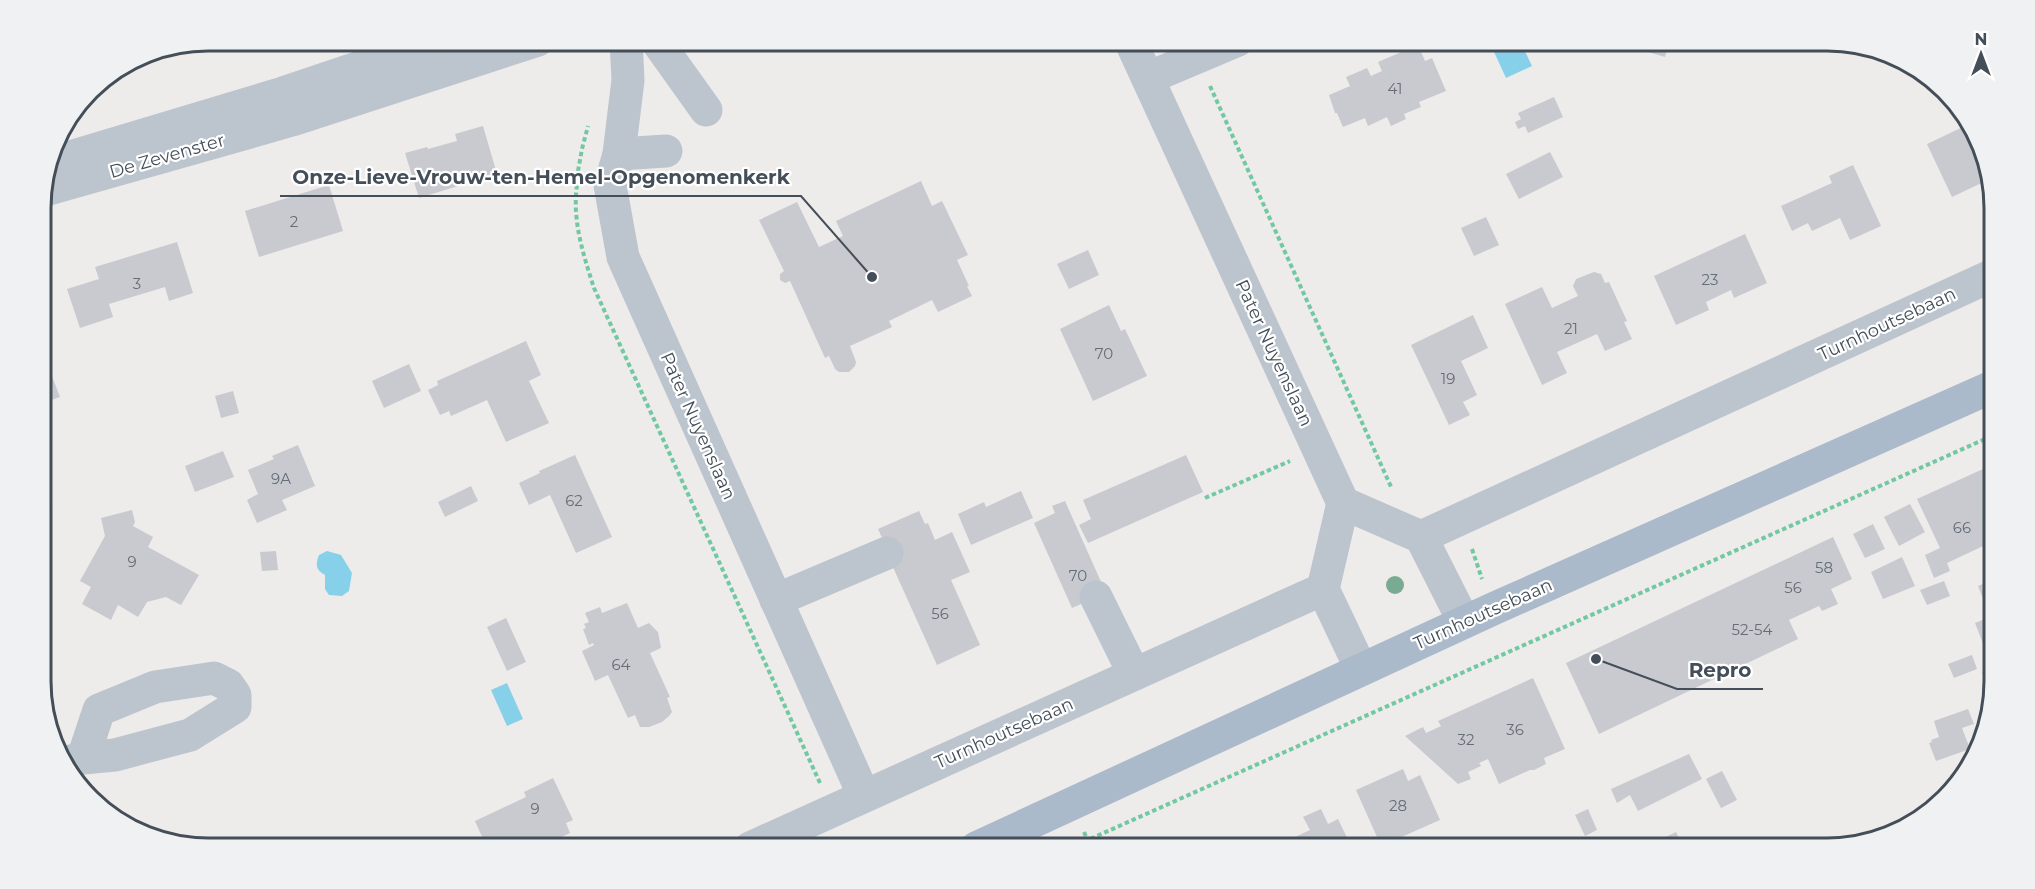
<svg xmlns="http://www.w3.org/2000/svg" width="2035" height="889" font-family="Montserrat,sans-serif">
	<style>
		.water { fill: #86d1e9 }
		.building { fill: #c8cad0 }
		.lines { fill: none; stroke-linecap: round; stroke-linejoin: round }
		.path { stroke: #72c9a1; stroke-width: 4; stroke-dasharray: 4.5 3; stroke-linecap: butt }
		.minor { stroke: #bcc5ce; stroke-width: 33 }
		.major { stroke: #abbaca; stroke-width: 33 }
		.tree { fill: #78ab92 }
		.labels { text-anchor: middle; dominant-baseline: central; stroke-width: 4.5; stroke-linejoin: round; paint-order: stroke }
		.number-label { font-size: 15px; fill: #656d76 }
		.street-label { font-size: 18px; fill: #444e58; stroke: #fff }
		.rim { fill: none; stroke: #444e58; stroke-width: 3 }
		.leader { fill: none; stroke: #444e58; stroke-width: 2 }
		.callout-dot { fill: #444e58; stroke: #fff; stroke-width: 2 }
		.callout-label { font-size: 20px; text-anchor: middle; font-weight: bold; fill: #444e58; stroke: #fff; stroke-width: 4.5; stroke-linejoin: round; paint-order: stroke }
	</style>
	<rect width="100%" height="100%" fill="#eeebeb"/>
	<!-- water -->
	<g class="water">
		<polygon points="1489,41 1520,41 1532,66 1506,78"/>
		<path d="M327 551 341 555 352 573 349 591 342 596 329 595 325 589V575C316 570 315 565 319 555Z"/>
		<polygon points="507,683 523,719 507,726 491,690"/>
	</g>
	<!-- building -->
	<g class="building">
		<polygon points="1651,40 1669,42 1665,57 1648,52"/>
		<polygon points="1418,45 1425,61 1432,58 1446,91 1419,102 1421,107 1404,114 1406,119 1391,126 1387,117 1368,126 1365,118 1343,127 1337,113 1335,113 1329,95 1350,86 1346,77 1367,68 1371,76 1382,71 1378,62"/>
		<polygon points="1554,97 1563,117 1528,133 1525,126 1518,129 1515,122 1521,119 1518,113"/>
		<polygon points="1967,125 1990,179 1952,197 1927,144"/>
		<polygon points="483,126 497,174 419,198 405,153 427,147 428,149 457,141 455,134"/>
		<polygon points="1550,152 1563,177 1519,199 1506,174"/>
		<polygon points="1853,165 1881,226 1850,240 1840,218 1812,231 1808,223 1792,231 1781,206 1832,183 1829,176"/>
		<polygon points="921,181 932,206 942,201 968,255 957,260 969,286 967,286 972,296 938,312 932,300 889,321 892,327 850,346 856,362 855,366 849,372 839,372 835,369 829,356 825,358 790,281 785,283 780,280 780,274 784,271 759,220 797,202 819,247 843,236 836,221"/>
		<polygon points="329,185 343,231 259,257 245,211"/>
		<polygon points="1486,217 1499,245 1474,256 1461,228"/>
		<polygon points="1745,234 1767,283 1734,298 1731,290 1706,302 1709,310 1676,325 1654,276"/>
		<polygon points="177,242 193,293 169,301 165,287 109,304 113,317 80,328 67,289 99,279 95,267"/>
		<polygon points="1088,250 1099,275 1069,289 1057,264"/>
		<polygon points="1594,272 1601,274 1605,283 1609,282 1627,321 1624,322 1632,339 1605,351 1597,334 1557,352 1567,373 1542,385 1505,304 1542,287 1552,308 1578,296 1573,286 1576,279"/>
		<polygon points="1109,305 1121,331 1125,329 1147,376 1093,401 1060,329"/>
		<polygon points="1473,315 1488,348 1461,361 1477,395 1463,402 1470,415 1449,425 1411,345"/>
		<polygon points="526,341 541,375 529,381 549,423 506,442 487,400 451,416 449,411 440,415 428,390 438,385 437,381"/>
		<polygon points="409,364 421,391 384,408 372,381"/>
		<polygon points="50,371 60,397 46,402 41,388 41,374"/>
		<polygon points="233,391 239,413 221,418 215,396"/>
		<polygon points="298,445 315,486 282,500 287,510 257,523 247,500 258,494 248,470 274,459 272,456"/>
		<polygon points="223,451 234,477 195,492 185,466"/>
		<polygon points="575,455 612,537 576,553 550,495 529,505 519,483 540,473 539,471"/>
		<polygon points="1186,455 1203,492 1088,543 1079,525 1091,519 1083,500"/>
		<polygon points="1994,464 1994,541 1947,563 1950,571 1934,578 1925,555 1940,548 1917,499"/>
		<polygon points="471,486 478,501 445,517 438,502"/>
		<polygon points="1021,491 1033,518 971,545 958,514 984,502 986,507"/>
		<polygon points="1065,501 1106,593 1072,608 1034,523 1055,513 1052,506"/>
		<polygon points="1910,504 1925,532 1899,546 1884,517"/>
		<polygon points="132,510 135,522 133,526 153,537 148,547 199,575 181,605 166,597 147,602 138,617 118,605 111,620 82,604 91,587 80,581 105,536 101,518"/>
		<polygon points="919,511 925,524 928,523 935,540 952,532 970,572 951,580 980,645 937,665 883,545 885,544 878,529"/>
		<polygon points="1873,524 1885,549 1865,558 1853,534"/>
		<polygon points="1833,537 1852,579 1831,589 1838,604 1822,611 1819,606 1789,620 1798,639 1599,734 1566,663"/>
		<polygon points="276,551 278,570 262,571 260,552"/>
		<polygon points="1902,557 1915,586 1883,599 1871,572"/>
		<polygon points="1994,579 1994,642 1984,646 1975,623 1990,617 1978,586"/>
		<polygon points="1944,581 1950,596 1927,605 1920,590"/>
		<polygon points="627,603 638,628 649,623 658,632 661,648 650,653 670,697 667,698 672,712 669,716 662,722 649,727 640,727 635,715 628,718 608,675 595,681 582,651 594,645 593,643 589,645 583,629 586,628 584,624 589,622 585,613 600,607 602,613"/>
		<polygon points="506,618 526,662 507,671 487,627"/>
		<polygon points="1972,655 1977,669 1954,678 1948,664"/>
		<polygon points="1994,668 1994,681 1991,698 1982,672"/>
		<polygon points="1533,678 1565,749 1544,758 1546,764 1534,770 1530,770 1499,784 1488,759 1479,763 1481,766 1468,772 1471,779 1458,784 1405,736 1423,727 1426,733 1441,726 1438,721"/>
		<polygon points="1968,709 1974,724 1962,728 1970,749 1936,761 1929,743 1932,742 1931,740 1939,737 1934,721"/>
		<polygon points="1689,754 1702,779 1638,811 1630,795 1617,803 1611,789"/>
		<polygon points="1403,769 1408,781 1420,775 1440,820 1381,846 1356,790"/>
		<polygon points="1722,771 1737,800 1721,808 1706,779"/>
		<polygon points="553,778 573,820 566,823 570,833 538,848 487,848 475,821 526,797 524,792"/>
		<polygon points="1321,809 1328,824 1338,819 1352,848 1281,848 1280,844 1310,830 1303,817"/>
		<polygon points="1588,809 1597,830 1585,836 1575,815"/>
		<polygon points="1676,832 1684,848 1643,848"/>
		<polygon points="1252,838 1256,848 1230,848"/>
		<polygon points="442,842 445,848 415,848 425,844 427,848"/>
	</g>
	<g class="lines">
		<!-- path -->
		<g class="path">
			<polyline points="1210,86 1392,489"/>
			<polyline points="578,171 582,149 588,126"/>
			<path d="M577 185C572 220 583 254 594 288L820 783"/>
			<polyline points="1205,498 1290,461"/>
			<polyline points="1472,549 1482,579"/>
			<polyline points="1084,832 1091,848"/>
			<polyline points="1070,848 1994,435"/>
		</g>
		<!-- minor -->
		<g class="minor">
			<polyline points="626,40 628,80 619,154 610,185 623,257 864,796"/>
			<polyline points="656,40 706,110"/>
			<polyline points="1130,40 1343,503 1421,537 1464,622"/>
			<polyline points="1148,78 1238,40"/>
			<polyline points="619,154 666,151"/>
			<polyline points="50,163 283,93 441,40"/>
			<polyline points="42,191 292,120 538,40"/>
			<polyline points="1343,503 1323,589 1361,669"/>
			<polyline points="1421,537 1993,275"/>
			<polyline points="1096,597 1134,674"/>
			<polyline points="776,600 887,553"/>
			<polyline points="67,762 83,758 115,755 190,735 235,707 235,695 228,685 214,678 155,687 99,710 83,758"/>
			<polyline points="750,848 1323,589"/>
		</g>
		<!-- major -->
		<polyline class="major" points="976,848 1495,608 1994,386"/>
	</g>
	<!-- trees -->
	<circle class="tree" cx="1395" cy="585" r="9"/>
	<g class="labels">
		<!-- number labels -->
		<g class="number-label">
			<text x="1395" y="88">41</text>
			<text x="294" y="221">2</text>
			<text x="1710" y="279">23</text>
			<text x="137" y="283">3</text>
			<text x="1571" y="328">21</text>
			<text x="1104" y="353">70</text>
			<text x="1448" y="378">19</text>
			<text x="281" y="478">9A</text>
			<text x="574" y="500">62</text>
			<text x="1962" y="527">66</text>
			<text x="132" y="561">9</text>
			<text x="1824" y="567">58</text>
			<text x="1078" y="575">70</text>
			<text x="1793" y="587">56</text>
			<text x="940" y="613">56</text>
			<text x="1752" y="629">52-54</text>
			<text x="621" y="664">64</text>
			<text x="1515" y="729">36</text>
			<text x="1466" y="739">32</text>
			<text x="1398" y="805">28</text>
			<text x="535" y="808">9</text>
		</g>
		<!-- street labels -->
		<g class="street-label">
			<text transform="translate(167 156) rotate(-16)">De Zevenster</text>
			<text transform="translate(1887 324) rotate(-25)">Turnhoutsebaan</text>
			<text transform="translate(1274 353) rotate(65)">Pater Nuyenslaan</text>
			<text transform="translate(698 426) rotate(66)">Pater Nuyenslaan</text>
			<text transform="translate(1483 614) rotate(-24)">Turnhoutsebaan</text>
			<text transform="translate(1004 733) rotate(-24)">Turnhoutsebaan</text>
		</g>
	</g>
	<!-- crop -->
	<path d="M0 0H2035V889H0ZM208 51H1827A157 157 0 0 1 1984 208V681A157 157 0 0 1 1827 838H208A157 157 0 0 1 51 681V208A157 157 0 0 1 208 51Z" fill="#f0f1f2" fill-rule="evenodd"/>
	<path class="rim" d="M208 51H1827A157 157 0 0 1 1984 208V681A157 157 0 0 1 1827 838H208A157 157 0 0 1 51 681V208A157 157 0 0 1 208 51Z"/>
	<!-- callouts -->
	<path class="leader" d="M872 277L801 196H280M1596 659L1677 689H1763"/>
	<g class="callout-dot">
		<circle cx="872" cy="277" r="6"/>
		<circle cx="1596" cy="659" r="6"/>
	</g>
	<g class="callout-label">
		<text x="541" y="184">Onze-Lieve-Vrouw-ten-Hemel-Opgenomenkerk</text>
		<text x="1720" y="677">Repro</text>
	</g>
	<!-- north arrow -->
	<g transform="translate(1981 54)" stroke="#ffffff" stroke-width="4.5" paint-order="stroke">
	<path d="M0-4.5L10 22L0 15L-10 22Z" fill="#444e58"/>
	<text y="-9" font-size="16" font-weight="bold" text-anchor="middle" fill="#444e58">N</text>
	</g>
</svg>
